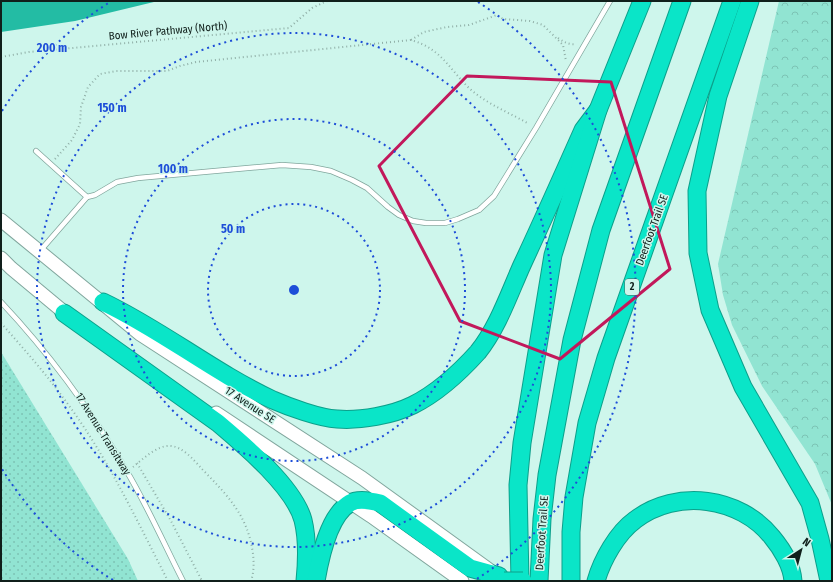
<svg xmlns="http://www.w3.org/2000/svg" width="833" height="582" font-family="'Fira Sans Condensed',sans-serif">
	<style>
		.grass { fill: url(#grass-dots) }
		.park { fill: url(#park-crowns) }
		.water { fill: #23bca4 }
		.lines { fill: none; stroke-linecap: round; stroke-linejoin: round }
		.service-casing { stroke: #81a69d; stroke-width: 6 }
		.secondary-casing { stroke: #81a69d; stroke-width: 15 }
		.motorway-casing { stroke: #0ca08b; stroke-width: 19 }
		.path { stroke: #90afa7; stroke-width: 2; stroke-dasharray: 1 3; stroke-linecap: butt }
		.service { stroke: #fff; stroke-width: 4.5 }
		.secondary { stroke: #fff; stroke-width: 13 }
		.motorway { stroke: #0ae5c8; stroke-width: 17 }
		.motorway-bridge-casing { stroke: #0ca08b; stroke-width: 19; stroke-linecap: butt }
		.motorway-bridge { stroke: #0ae5c8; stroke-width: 17 }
		.marked { fill: none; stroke: #c2185b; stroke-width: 3; stroke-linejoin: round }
		.ring { fill: none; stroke: #1d4ed8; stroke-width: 2; stroke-dasharray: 2 4 }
		.labels { text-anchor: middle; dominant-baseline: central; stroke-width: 3; stroke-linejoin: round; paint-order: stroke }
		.shield { fill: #cef6ec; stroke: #49605a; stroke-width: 1 }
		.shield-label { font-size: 10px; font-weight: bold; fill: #101f1b }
		.street-label { font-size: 11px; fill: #101f1b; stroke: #cef6ec }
		.centre { fill: #1d4ed8; stroke: #cef6ec; stroke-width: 2 }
		.ring-label { font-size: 12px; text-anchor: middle; font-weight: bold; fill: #1d4ed8; stroke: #cef6ec; stroke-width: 3; stroke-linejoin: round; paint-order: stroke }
	</style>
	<defs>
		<pattern id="grass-dots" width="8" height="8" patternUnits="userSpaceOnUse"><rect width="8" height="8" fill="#91e4d2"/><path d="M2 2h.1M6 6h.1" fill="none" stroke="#7cc3b4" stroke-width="1.8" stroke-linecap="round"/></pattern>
		<pattern id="park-crowns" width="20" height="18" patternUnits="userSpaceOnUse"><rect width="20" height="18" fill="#91e4d2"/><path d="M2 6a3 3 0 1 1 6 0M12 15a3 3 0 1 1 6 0" fill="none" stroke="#7cc3b4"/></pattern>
	</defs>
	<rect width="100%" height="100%" fill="#cef6ec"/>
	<!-- grass -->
	<polygon class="grass" points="1,352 128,559 138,581 1,581"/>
	<!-- park -->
	<polygon class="park" points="779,1 832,1 832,505 815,464 762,386 732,325 723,295 718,264"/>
	<!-- water -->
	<polygon class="water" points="1,1 158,1 75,21 1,32"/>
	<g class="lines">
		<defs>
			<g id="service">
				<polyline points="36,151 87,197 40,251"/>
				<polyline points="87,197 95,195 117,182 138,178 282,165 311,167 331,171 352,180 367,188 388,207 399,215 413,221 426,223 445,223 458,219 479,210 494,196 536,128 610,1"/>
				<path d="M1 302C49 353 90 409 126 470 147 505 164 544 183 581"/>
			</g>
			<g id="secondary">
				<polyline points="1,220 140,334 362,478 492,572"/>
				<polyline points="1,258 11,268 71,318"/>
				<polyline points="216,413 371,516 462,581"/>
			</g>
			<g id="motorway">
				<polyline points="750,1 718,96 697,191 698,253 710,310 743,387 810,503 820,539 829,581"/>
				<path d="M103 302C162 330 213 372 273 400 289 407 319 418 337 419 360 421 393 415 413 405 437 393 460 372 478 352 498 327 509 294 522 265 543 220 563 175 583 130L598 110"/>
				<path d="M64 313 218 423C244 445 294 487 303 520 308 540 307 561 305 581"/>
				<path d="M316 581C320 558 328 516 350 503 358 498 372 501 380 503L470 568 499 576"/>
				<polyline points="520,581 518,485 522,443 553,255 598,110 642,1"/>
				<polyline points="539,581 542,519 547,475 572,340 601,230 682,1"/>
				<polyline points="571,581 571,532 574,497 587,423 606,358 732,1"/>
				<path d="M596 581C602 560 617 533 635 520 677 488 740 497 772 537 782 549 792 566 793 581"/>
			</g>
		</defs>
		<!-- service casing -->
		<use href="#service" class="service-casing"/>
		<!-- secondary casing -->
		<use href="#secondary" class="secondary-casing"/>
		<!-- motorway casing -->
		<use href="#motorway" class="motorway-casing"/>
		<!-- path -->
		<g class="path">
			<path d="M558 38C564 42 569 45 576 44"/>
			<polyline points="411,40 424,32 447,27 469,25 497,15 503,19 530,21 543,25 563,45 566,61"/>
			<polyline points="1,57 29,52 289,28 312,8 327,1"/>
			<path d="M55 159 72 140 80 124 81 107 88 87 100 74 116 71H167L180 66 196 62 411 40C442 49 449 69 470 89 487 104 510 113 529 124"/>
			<path d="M1 323C24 349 47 375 67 403 108 458 137 521 168 581"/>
			<polyline points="137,463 171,521 202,581"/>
			<path d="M133 467C143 459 157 445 170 446 182 446 194 460 202 469 227 495 248 515 253 554 254 563 254 572 251 581"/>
		</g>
		<!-- service -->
		<use href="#service" class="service"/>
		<!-- secondary -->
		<use href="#secondary" class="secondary"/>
		<!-- motorway -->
		<use href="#motorway" class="motorway"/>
		<defs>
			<polyline id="motorway-bridge" points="504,581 523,581"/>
		</defs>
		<!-- motorway-bridge casing -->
		<use href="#motorway-bridge" class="motorway-bridge-casing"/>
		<!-- motorway-bridge -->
		<use href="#motorway-bridge" class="motorway-bridge"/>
	</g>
	<!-- marked area -->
	<path class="marked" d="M467 76 611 82 670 269 560 359 460 321 379 166Z"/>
	<!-- distance rings -->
	<g class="ring">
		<circle cx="294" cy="290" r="86"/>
		<circle cx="294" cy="290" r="171"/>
		<circle cx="294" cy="290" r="257"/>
		<path d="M113 580A342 342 0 0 1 2 469M2 111A342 342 0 0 1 110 2M478 2A342 342 0 0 1 475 580"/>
	</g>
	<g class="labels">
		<!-- shield labels -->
		<rect class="shield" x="625" y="279" width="14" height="16" rx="3"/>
		<g class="shield-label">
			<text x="632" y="287">2</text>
		</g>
		<!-- street labels -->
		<g class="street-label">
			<text transform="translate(168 31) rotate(-5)">Bow River Pathway (North)</text>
			<text transform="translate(652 230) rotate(-70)">Deerfoot Trail SE</text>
			<text transform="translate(250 405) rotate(33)">17 Avenue SE</text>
			<text transform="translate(103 434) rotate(58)">17 Avenue Transitway</text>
			<text transform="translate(542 533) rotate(-86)">Deerfoot Trail SE</text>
		</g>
	</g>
	<circle cx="294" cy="290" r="6" class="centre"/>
	<g class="ring-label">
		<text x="52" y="52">200 m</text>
		<text x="112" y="112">150 m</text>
		<text x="173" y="173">100 m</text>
		<text x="233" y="233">50 m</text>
	</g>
	<!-- border -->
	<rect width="833" height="582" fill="none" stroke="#101f1b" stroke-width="4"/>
	<!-- north arrow -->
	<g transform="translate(801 550) rotate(36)" stroke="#cef6ec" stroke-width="3" paint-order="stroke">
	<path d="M0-3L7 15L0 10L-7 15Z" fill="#101f1b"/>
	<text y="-6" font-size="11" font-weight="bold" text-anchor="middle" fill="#101f1b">N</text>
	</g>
</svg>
